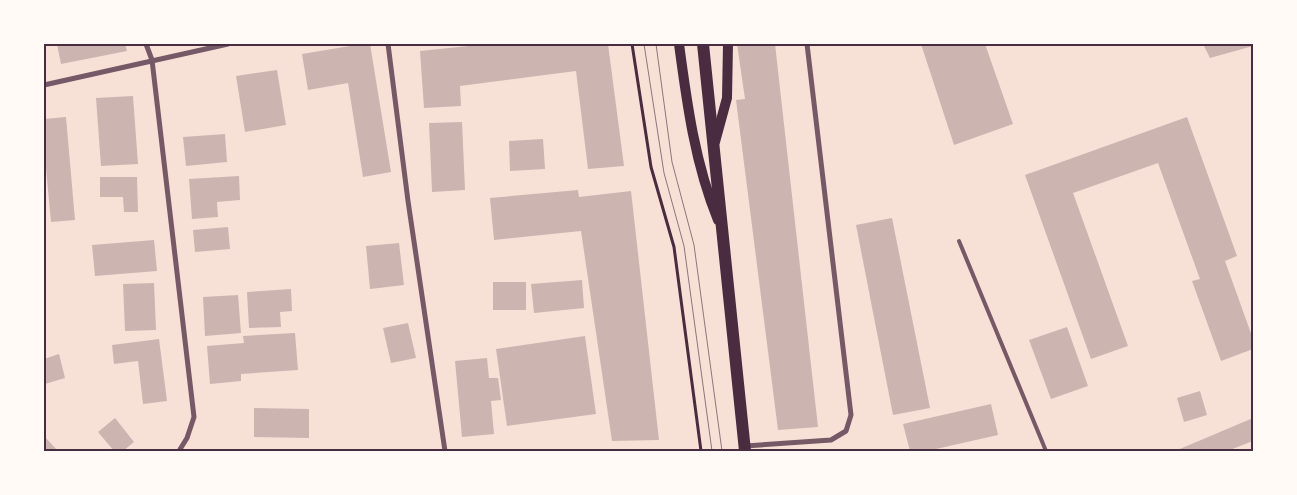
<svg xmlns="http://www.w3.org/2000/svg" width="1297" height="495" font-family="Quicksand,sans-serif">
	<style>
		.building { fill: #ccb4b1 }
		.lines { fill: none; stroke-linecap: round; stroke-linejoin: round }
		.path { stroke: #4a2c40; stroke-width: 3 }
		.service { stroke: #755966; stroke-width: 4 }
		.minor { stroke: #755966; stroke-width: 5 }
		.secondary { stroke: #4a2c40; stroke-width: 10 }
		.primary { stroke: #4a2c40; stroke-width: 12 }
		.tram { stroke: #8f747c; stroke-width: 1 }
		.neatline { fill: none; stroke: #4a2c40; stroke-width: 2 }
	</style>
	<rect width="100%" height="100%" fill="#f7e1d7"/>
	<!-- building -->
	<g class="building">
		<polygon points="57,44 125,44 127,51 61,64"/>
		<polygon points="362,44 370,44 391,172 363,177 348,83 308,90 302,54"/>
		<polygon points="488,44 608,44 624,166 588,169 576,71 460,86 461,106 424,108 420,51"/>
		<polygon points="737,44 775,44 818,427 778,430 736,100 745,99"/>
		<polygon points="921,44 985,44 1013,124 954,145"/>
		<polygon points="1203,44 1253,44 1253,46 1210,58"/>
		<polygon points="277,70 286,125 245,132 236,76"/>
		<polygon points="133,96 138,164 101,166 96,98"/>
		<polygon points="66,117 75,220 51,222 44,147 44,119"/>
		<polygon points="1187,117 1237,256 1225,261 1253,339 1253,349 1221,361 1192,281 1200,279 1158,163 1073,193 1128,346 1091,359 1025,175"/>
		<polygon points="462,122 465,190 432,192 429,123"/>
		<polygon points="225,134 227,162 186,166 183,137"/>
		<polygon points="543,139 545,169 510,171 509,141"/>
		<polygon points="239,176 240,200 217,202 218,217 192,219 189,179"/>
		<polygon points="100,177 137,177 138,212 124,212 123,197 100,197"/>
		<polygon points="578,190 579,197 631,191 659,440 612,441 581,231 494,240 490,198"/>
		<polygon points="892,218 930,408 893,415 856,225"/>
		<polygon points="228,227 230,249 195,252 193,230"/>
		<polygon points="154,240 157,271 95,276 92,245"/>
		<polygon points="399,243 404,285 370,289 366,246"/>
		<polygon points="582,280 584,308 534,313 531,284"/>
		<rect x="493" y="282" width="33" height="28"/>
		<polygon points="154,283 156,330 125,331 123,284"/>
		<polygon points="291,289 292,311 280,312 281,327 249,328 247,292"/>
		<polygon points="238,295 241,333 205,336 203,297"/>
		<polygon points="408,323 416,358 391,363 383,328"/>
		<polygon points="1067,327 1088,386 1051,399 1029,340"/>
		<polygon points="295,333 298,370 241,374 241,381 210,384 207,346 244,343 243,336"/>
		<polygon points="585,336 596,414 507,426 496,349"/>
		<polygon points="159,339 167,401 143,404 138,361 114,364 112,345"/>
		<polygon points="59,354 65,378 45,384 44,359"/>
		<polygon points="487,358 489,378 498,378 501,400 491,401 494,434 462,437 455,361"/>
		<polygon points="1200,391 1207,415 1184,422 1177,398"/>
		<polygon points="991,404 998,435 927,451 910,451 903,424"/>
		<polygon points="254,408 309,409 309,438 254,437"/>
		<polygon points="115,418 134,442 123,451 114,451 98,432"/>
		<polygon points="1253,418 1253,441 1227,451 1175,451"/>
		<polygon points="44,436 58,451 44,451"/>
	</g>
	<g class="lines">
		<!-- path -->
		<polyline class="path" points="632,44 651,167 674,247 701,451"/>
		<!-- service -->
		<polyline class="service" points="959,241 1046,451"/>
		<!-- minor -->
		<g class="minor">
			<polyline points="146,44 152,60 194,417 187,438 179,451"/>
			<polyline points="388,44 408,201 445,451"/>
			<polyline points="44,85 228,44"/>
			<polyline points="745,446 831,440 846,431 851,415 807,44"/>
		</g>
		<!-- secondary -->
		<g class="secondary">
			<path d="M679 44C687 104 695 164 718 220"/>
			<polyline points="715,142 727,98 728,44"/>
		</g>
		<!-- primary -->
		<polyline class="primary" points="703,44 745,451"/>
		<!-- tram -->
		<g class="tram">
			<polyline points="644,44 664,173 684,246 712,451"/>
			<polyline points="656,44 672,162 694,245 722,451"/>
		</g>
	</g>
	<!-- border -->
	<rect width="1297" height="495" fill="none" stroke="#fffaf5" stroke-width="90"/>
	<rect x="45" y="45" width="1207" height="405" class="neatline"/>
</svg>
